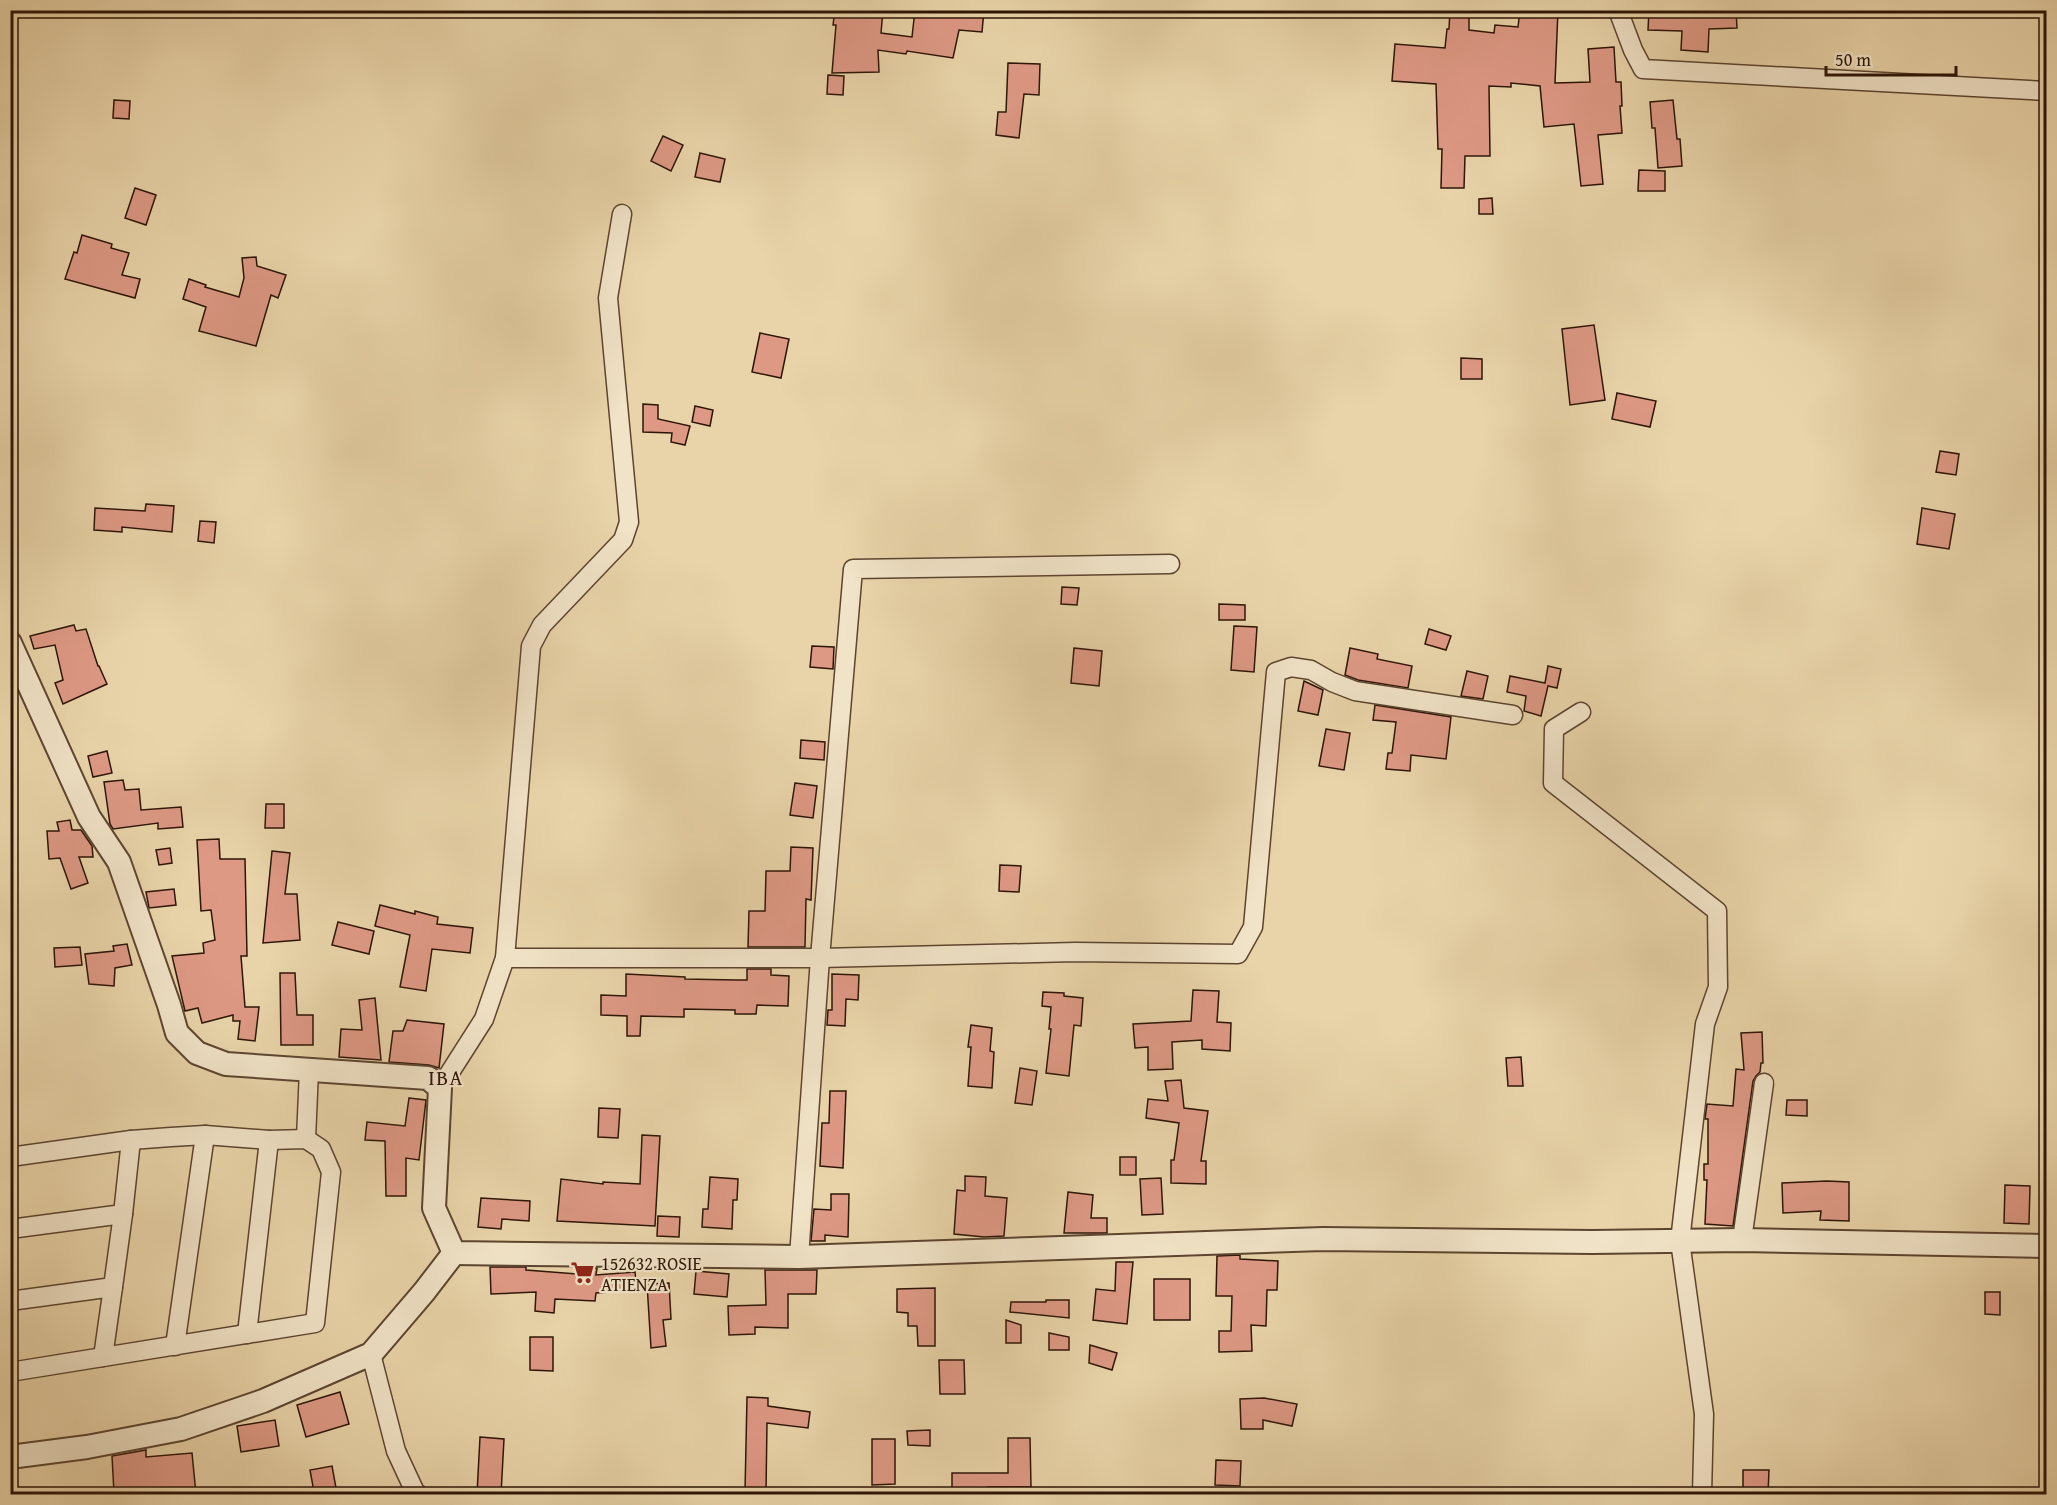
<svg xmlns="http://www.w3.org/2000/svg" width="2057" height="1505" font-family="'Gentium Book Plus',serif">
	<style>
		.building { fill: #de9985; stroke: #2d1507; stroke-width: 1.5 }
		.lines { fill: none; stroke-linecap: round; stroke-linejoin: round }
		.minor-casing { stroke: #5c4530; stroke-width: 21 }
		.tertiary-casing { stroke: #5c4530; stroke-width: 26 }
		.minor { stroke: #f1e3c7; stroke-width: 18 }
		.tertiary { stroke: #f1e3c7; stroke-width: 22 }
		.labels { text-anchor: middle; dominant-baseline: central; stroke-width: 4.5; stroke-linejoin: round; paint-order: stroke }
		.poi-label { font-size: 18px; fill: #2d1507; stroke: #f1e3c7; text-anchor: start }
		.quarter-label { font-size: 21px; letter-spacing: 1.5px; fill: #2d1507; stroke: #f1e3c7 }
	</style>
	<rect width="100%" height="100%" fill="#e9d4a9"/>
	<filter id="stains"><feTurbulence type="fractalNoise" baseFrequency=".00333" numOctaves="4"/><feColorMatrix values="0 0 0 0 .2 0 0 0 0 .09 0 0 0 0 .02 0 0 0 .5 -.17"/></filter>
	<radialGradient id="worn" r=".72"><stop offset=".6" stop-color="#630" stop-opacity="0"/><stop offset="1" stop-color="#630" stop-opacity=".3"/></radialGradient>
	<!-- building -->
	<g class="building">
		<polygon points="835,10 883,10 881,33 912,37 915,10 984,10 982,32 959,30 953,58 907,51 906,54 878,50 879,72 832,73 836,25 833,25"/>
		<polygon points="1450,10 1469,10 1469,30 1494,33 1495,25 1518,27 1520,10 1558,10 1555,83 1590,82 1588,49 1614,47 1616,82 1621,82 1622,106 1620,106 1622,133 1598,135 1603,184 1581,186 1574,124 1544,127 1540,86 1511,83 1511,87 1489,86 1490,156 1465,156 1464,188 1441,188 1442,149 1438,149 1436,84 1392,81 1395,44 1445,48 1447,29 1449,29"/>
		<polygon points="1649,10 1716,13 1716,10 1736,10 1737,28 1709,29 1708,52 1681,50 1682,31 1648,30"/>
		<polygon points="1008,63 1040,64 1039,95 1024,94 1019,138 996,135 998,112 1006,112"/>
		<polygon points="828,75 844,76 843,95 827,94"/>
		<polygon points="114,100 130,101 129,119 113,118"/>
		<polygon points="1673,100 1677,139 1680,139 1682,166 1658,168 1655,128 1652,128 1650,102"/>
		<polygon points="663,136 683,145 671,171 651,161"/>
		<polygon points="700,153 725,159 720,182 695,177"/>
		<polygon points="1639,170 1665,171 1665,191 1638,191"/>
		<polygon points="135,188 156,195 146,225 125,218"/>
		<polygon points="1492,198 1493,214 1479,214 1479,199"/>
		<polygon points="82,235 112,244 111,248 129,253 122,275 140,279 135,298 65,279 74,252 77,253"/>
		<polygon points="256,257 257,266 286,275 278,298 271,295 256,346 199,331 206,307 183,299 189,279 206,285 205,287 239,297 244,278 242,258"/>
		<polygon points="1594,325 1605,400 1570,405 1562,329"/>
		<polygon points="760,333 789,339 781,378 752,372"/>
		<polygon points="1461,358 1482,359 1482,379 1461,379"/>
		<polygon points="1617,393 1656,401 1650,427 1612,419"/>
		<polygon points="643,404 658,405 658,419 690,426 685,445 671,442 672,433 643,432"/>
		<polygon points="695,406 713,410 710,426 692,422"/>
		<polygon points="1940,451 1959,454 1956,475 1936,472"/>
		<polygon points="146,504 174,506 172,532 122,527 122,532 94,530 95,508 145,511"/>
		<polygon points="1922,508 1955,514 1949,549 1917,544"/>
		<polygon points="200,521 216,522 214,543 198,541"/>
		<polygon points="1062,587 1079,588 1077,605 1061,604"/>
		<polygon points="1219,604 1245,605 1245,620 1219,620"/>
		<polygon points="74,625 76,631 86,629 98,666 99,666 107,684 63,704 55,683 63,680 55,645 34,649 30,636"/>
		<polygon points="1234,626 1257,627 1254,672 1231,670"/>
		<polygon points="1429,629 1451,636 1446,650 1425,644"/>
		<polygon points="812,646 834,647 833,669 810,667"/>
		<polygon points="1074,648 1102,651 1099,686 1071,683"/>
		<polygon points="1350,648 1378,654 1377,659 1412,666 1408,688 1358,680 1345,675"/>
		<polygon points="1548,666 1561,669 1557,688 1548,686 1541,716 1524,711 1526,696 1507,692 1510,676 1545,683"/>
		<polygon points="1467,671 1488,676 1483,699 1461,696"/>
		<polygon points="1304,681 1323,690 1318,715 1298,711"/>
		<polygon points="1375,705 1451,717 1446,759 1411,755 1410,771 1386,769 1388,753 1392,753 1396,722 1373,720"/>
		<polygon points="1326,729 1350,733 1344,770 1319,766"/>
		<polygon points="801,740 825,742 824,760 800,758"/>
		<polygon points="107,751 112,773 93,777 88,756"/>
		<polygon points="123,780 125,790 139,789 141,810 181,807 183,827 158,829 158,823 113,829 110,824 104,782"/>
		<polygon points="795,783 817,786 813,818 790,815"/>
		<polygon points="266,804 284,804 284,828 265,828"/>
		<polygon points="70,820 72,830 81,830 92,846 93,857 79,857 88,883 71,889 60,858 49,859 47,831 59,831 57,822"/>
		<polygon points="219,839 220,859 245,859 247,956 241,956 245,1007 259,1007 255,1041 238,1039 240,1021 233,1021 233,1015 202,1023 198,1008 185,1011 172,956 204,953 203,943 215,940 211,910 201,911 197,840"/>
		<polygon points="791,847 813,848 811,900 806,899 805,947 748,947 749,911 765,911 766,871 790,871"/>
		<polygon points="170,848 172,863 159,865 156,850"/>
		<polygon points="272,851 290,853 285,894 297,894 300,940 263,943"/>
		<polygon points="1000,865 1021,866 1019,892 999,891"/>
		<polygon points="174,889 176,905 149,908 146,892"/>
		<polygon points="380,905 415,914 415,911 438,917 437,924 473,928 470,953 432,949 426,991 400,987 410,935 375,926"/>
		<polygon points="338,922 374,931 369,954 332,945"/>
		<polygon points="127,944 132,965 115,968 114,986 89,984 85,954 114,951 113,946"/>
		<polygon points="80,947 82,965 55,967 54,948"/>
		<polygon points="747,969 771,969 771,975 789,976 788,1006 757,1005 756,1014 735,1014 735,1010 684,1009 684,1017 641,1016 640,1036 627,1036 627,1016 601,1015 601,995 626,996 626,974 685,977 685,979 736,980 747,980"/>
		<polygon points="280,973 295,973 297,1015 313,1015 313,1045 281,1045"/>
		<polygon points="832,974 859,975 858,1000 846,999 845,1026 827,1025 828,1010 832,1010"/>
		<polygon points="1193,990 1219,991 1217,1022 1231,1023 1230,1051 1202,1049 1202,1040 1172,1042 1173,1069 1148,1070 1148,1047 1135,1048 1133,1024 1191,1021"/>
		<polygon points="1043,992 1064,993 1064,996 1083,998 1081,1026 1074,1025 1069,1076 1046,1073 1051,1029 1049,1029 1051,1007 1042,1006"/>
		<polygon points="375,998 381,1060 339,1057 341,1029 362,1030 359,1000"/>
		<polygon points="407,1020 444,1024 439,1068 429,1065 389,1062 393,1031 403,1031"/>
		<polygon points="971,1025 992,1028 990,1051 994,1052 992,1088 968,1086 971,1047 968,1047"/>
		<polygon points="1762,1032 1763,1063 1761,1063 1760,1072 1756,1076 1753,1081 1733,1226 1705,1224 1707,1180 1704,1180 1704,1164 1708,1164 1708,1119 1705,1119 1707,1104 1733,1106 1736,1069 1744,1070 1741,1033"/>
		<polygon points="1521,1057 1523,1086 1508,1086 1506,1058"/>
		<polygon points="1020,1068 1037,1071 1032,1105 1015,1103"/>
		<polygon points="1181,1080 1184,1108 1208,1111 1201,1161 1206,1161 1206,1184 1171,1183 1171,1160 1174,1160 1179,1123 1146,1118 1148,1099 1168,1101 1165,1081"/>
		<polygon points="830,1091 846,1091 843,1168 820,1166 822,1123 829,1123"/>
		<polygon points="409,1098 426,1100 419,1160 406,1158 406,1196 386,1196 385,1141 365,1140 367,1122 405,1126"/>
		<polygon points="1787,1100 1807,1100 1807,1116 1786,1115"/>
		<polygon points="599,1108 620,1109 618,1138 598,1137"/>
		<polygon points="642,1135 660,1136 655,1226 557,1221 561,1179 603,1184 603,1182 640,1184"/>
		<rect x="1120" y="1157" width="16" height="18"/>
		<polygon points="965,1176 986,1177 985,1196 1007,1198 1004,1236 984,1237 954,1234 957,1190 965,1191"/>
		<polygon points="710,1177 738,1179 737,1200 733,1200 732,1229 702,1227 703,1209 708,1209"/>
		<polygon points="1161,1178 1163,1214 1142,1215 1140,1179"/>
		<polygon points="1827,1181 1849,1182 1849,1221 1820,1220 1821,1211 1783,1213 1782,1183"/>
		<polygon points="2005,1185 2030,1186 2029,1224 2004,1223"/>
		<polygon points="1068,1192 1093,1195 1091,1218 1107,1218 1107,1233 1064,1233"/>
		<polygon points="831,1194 849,1194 848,1237 825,1235 825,1241 811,1241 814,1209 831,1210"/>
		<polygon points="481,1198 530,1201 529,1221 502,1219 501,1229 478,1227"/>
		<polygon points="658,1216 680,1217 679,1237 657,1236"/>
		<polygon points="1240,1255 1240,1259 1278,1261 1277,1290 1267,1290 1266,1326 1251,1325 1252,1351 1219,1352 1219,1331 1231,1331 1232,1296 1216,1296 1217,1256"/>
		<polygon points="1116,1262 1133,1262 1127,1324 1093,1320 1096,1289 1115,1291"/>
		<polygon points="490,1267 526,1267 526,1270 577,1274 578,1268 597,1268 596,1275 635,1272 637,1290 596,1293 595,1301 555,1299 554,1313 535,1311 536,1292 491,1294"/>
		<polygon points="765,1270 817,1270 816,1294 788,1294 788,1328 755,1327 755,1334 729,1335 728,1306 766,1305"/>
		<polygon points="696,1271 729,1274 727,1297 694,1294"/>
		<rect x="1154" y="1279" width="36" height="41"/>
		<polygon points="669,1283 671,1319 663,1320 666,1346 651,1348 647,1284"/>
		<polygon points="935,1288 935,1346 918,1346 917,1326 908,1326 908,1313 897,1312 897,1289"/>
		<polygon points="1985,1292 2000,1292 2000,1315 1985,1314"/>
		<polygon points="1046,1300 1069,1300 1069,1318 1010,1312 1011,1302 1046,1302"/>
		<polygon points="1006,1320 1021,1325 1021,1343 1006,1343"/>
		<polygon points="1049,1333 1069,1337 1069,1350 1049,1350"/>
		<polygon points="530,1337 553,1337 553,1371 530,1370"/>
		<polygon points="1090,1345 1117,1353 1112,1370 1089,1363"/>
		<polygon points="939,1360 964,1360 965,1394 940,1394"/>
		<polygon points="340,1392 349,1424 306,1437 297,1405"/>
		<polygon points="747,1397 768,1398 768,1406 810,1412 808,1428 767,1423 766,1492 745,1491"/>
		<polygon points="1264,1398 1297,1404 1292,1426 1263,1420 1263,1429 1241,1429 1240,1399"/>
		<polygon points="275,1420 279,1446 241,1452 237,1426"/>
		<polygon points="930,1430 930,1446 908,1445 907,1431"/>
		<polygon points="480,1437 504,1439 501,1494 477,1494"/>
		<polygon points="1008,1438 1030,1438 1031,1487 987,1487 987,1494 952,1494 952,1473 1008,1473"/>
		<polygon points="872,1439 895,1439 895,1484 872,1485"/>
		<polygon points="146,1450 146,1457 192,1453 196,1494 144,1494 144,1491 114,1493 112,1456"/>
		<polygon points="1216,1460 1241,1461 1240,1486 1215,1485"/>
		<polygon points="332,1466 336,1488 314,1492 310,1470"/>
		<polygon points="1743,1470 1769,1470 1768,1494 1743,1494"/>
	</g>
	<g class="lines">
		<defs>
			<g id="minor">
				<polyline points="1618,10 1633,50 1643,69 2046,91"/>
				<polyline points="1581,712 1554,729 1553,783 1717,911 1718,987 1705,1024 1680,1241 1704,1414 1702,1494"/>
				<polyline points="505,958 820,958 1075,952 1238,954 1253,927 1276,672 1291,667 1311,670 1332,682 1355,691 1513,715"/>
				<polyline points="440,1088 484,1019 505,958 531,646 542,625 623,540 629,522 608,298 622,214"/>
				<polyline points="306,1139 309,1070"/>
				<polyline points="10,1157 131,1140 171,1137 205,1135 269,1140 306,1139 321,1149 331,1172 315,1323 10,1372"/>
				<polyline points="10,1229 123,1214 131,1140"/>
				<polyline points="1742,1240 1764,1083"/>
				<polyline points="799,1257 820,958 853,569 1170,564"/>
				<polyline points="10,1301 113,1287 123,1214"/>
				<polyline points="247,1334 269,1140"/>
				<polyline points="175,1346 205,1135"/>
				<polyline points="371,1354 396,1451 415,1492 418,1494"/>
				<polyline points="103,1357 113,1287"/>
			</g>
			<g id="tertiary">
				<polyline points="10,643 89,817 119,862 169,1005 177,1033 197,1053 226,1064 428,1078 440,1088 434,1208 454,1253 799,1257 1323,1239 1592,1242 1742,1240 2046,1246"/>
				<polyline points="10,1457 87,1447 181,1429 263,1401 371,1354 424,1292 454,1253"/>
			</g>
		</defs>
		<!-- minor casing -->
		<use href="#minor" class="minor-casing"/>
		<!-- tertiary casing -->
		<use href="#tertiary" class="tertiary-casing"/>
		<!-- minor -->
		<use href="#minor" class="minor"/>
		<!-- tertiary -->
		<use href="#tertiary" class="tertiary"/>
	</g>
	<!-- icons -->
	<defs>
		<symbol id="supermarket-bare" viewBox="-9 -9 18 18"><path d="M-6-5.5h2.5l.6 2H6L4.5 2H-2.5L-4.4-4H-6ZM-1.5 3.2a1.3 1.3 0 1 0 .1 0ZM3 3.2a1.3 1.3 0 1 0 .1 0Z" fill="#8f2418" stroke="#f1e3c7" stroke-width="2.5" paint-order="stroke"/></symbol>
	</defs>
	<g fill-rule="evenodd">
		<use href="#supermarket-bare" x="566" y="1256" width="33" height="33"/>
	</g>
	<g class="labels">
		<!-- poi labels -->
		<g class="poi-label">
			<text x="601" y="1263">152632 ROSIE<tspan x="601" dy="21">ATIENZA</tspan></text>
		</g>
		<!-- quarter labels -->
		<g class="quarter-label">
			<text x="446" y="1077">IBA</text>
		</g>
	</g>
	<!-- margin -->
	<rect width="2057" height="1505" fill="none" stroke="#e9d4a9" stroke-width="36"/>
	<rect x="12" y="12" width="2033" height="1481" fill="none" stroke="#2d1507" stroke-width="3"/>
	<rect x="18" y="18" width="2021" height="1469" fill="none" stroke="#2d1507" stroke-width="1.5"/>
	<!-- scale -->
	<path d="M1826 66v9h130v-9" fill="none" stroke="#2d1507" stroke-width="3"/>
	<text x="1835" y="66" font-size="18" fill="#2d1507" stroke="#f1e3c7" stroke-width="4.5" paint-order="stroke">50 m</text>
	<rect width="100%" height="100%" filter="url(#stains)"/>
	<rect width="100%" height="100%" fill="url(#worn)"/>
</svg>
